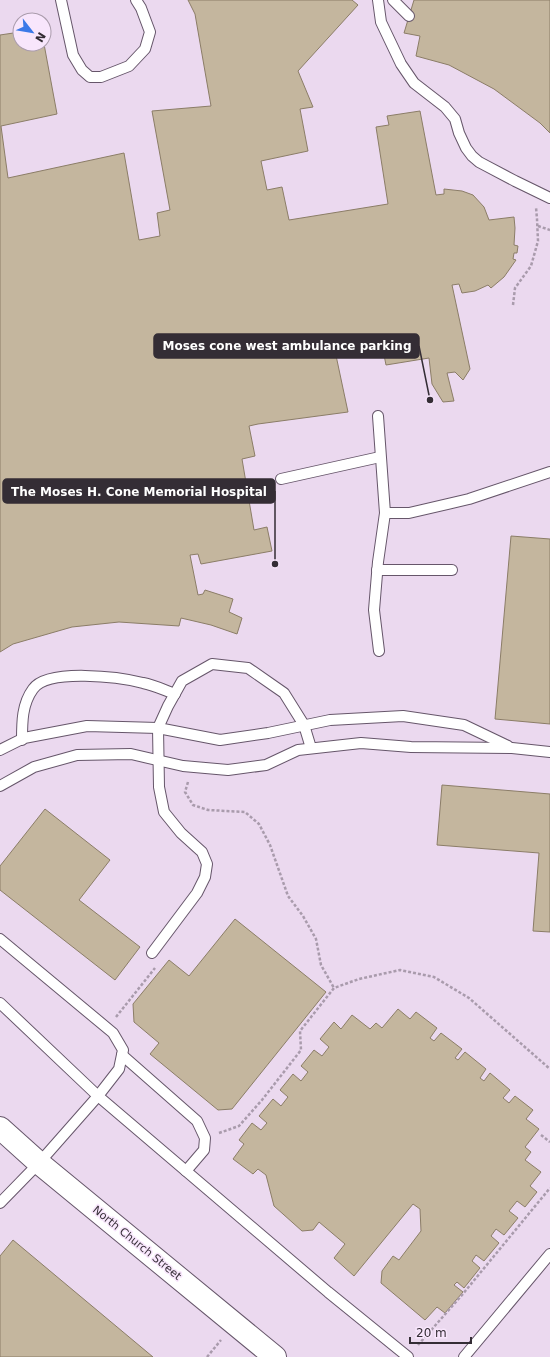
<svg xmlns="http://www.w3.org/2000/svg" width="550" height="1357" font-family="'DejaVu Sans',sans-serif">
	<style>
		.building { fill: #c4b69e; stroke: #8b7d67 }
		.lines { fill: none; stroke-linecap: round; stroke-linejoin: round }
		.lane-casing { stroke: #66566a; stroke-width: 12 }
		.secondary-casing { stroke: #66566a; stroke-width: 24 }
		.path { stroke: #a99bac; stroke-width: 2.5; stroke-dasharray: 3 2; stroke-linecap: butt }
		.lane { stroke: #fff; stroke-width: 10 }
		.secondary { stroke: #fff; stroke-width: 22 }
		.labels { text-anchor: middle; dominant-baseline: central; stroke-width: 3; stroke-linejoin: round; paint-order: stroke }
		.street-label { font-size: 11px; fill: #342d35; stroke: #f8e6fc }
		.leader { fill: none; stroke: #342d35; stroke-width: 1.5 }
		.callout-dot { fill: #342d35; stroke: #f8e6fc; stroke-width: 1.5 }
		.callout { fill: #342d35; stroke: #342d35; stroke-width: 1.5 }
		.callout-label { font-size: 12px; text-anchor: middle; font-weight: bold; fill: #fff }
	</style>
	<rect width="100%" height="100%" fill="#ebd9ef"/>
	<!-- building -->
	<g class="building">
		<polygon points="188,0 352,0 358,5 298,71 313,107 300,109 308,151 261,161 267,190 282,187 289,220 388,204 376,127 389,125 387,116 420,111 436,195 444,194 444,189 462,191 473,195 484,207 489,220 514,217 515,228 514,245 518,246 517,253 514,253 513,259 516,260 504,277 491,288 488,285 475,291 462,293 459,284 452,285 470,369 463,380 455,372 447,373 454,401 443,402 432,384 429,358 386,365 380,335 334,346 348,412 258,424 249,426 255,456 242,459 254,530 267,527 272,551 201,564 198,554 190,555 198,595 203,594 205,590 233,599 229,612 242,618 237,634 211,625 181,618 179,626 119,622 72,627 13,644 0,652 0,35 20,32 20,44 44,44 57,114 1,126 8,178 124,153 139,240 160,236 157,213 170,210 152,111 211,106 195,14"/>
		<polygon points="414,0 550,0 550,133 540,123 494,89 449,65 416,56 420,36 404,33"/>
		<polygon points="511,536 550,539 550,724 495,719"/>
		<polygon points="442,785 550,794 550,932 533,931 539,853 437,845"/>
		<polygon points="45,809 110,860 79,900 140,947 115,980 0,890 0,866"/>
		<polygon points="235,919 326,992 232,1109 218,1110 150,1054 159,1043 134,1022 133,1004 169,960 189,976"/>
		<polygon points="398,1009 410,1019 416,1012 437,1028 430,1038 434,1041 441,1033 462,1049 455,1058 458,1060 465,1052 486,1069 480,1078 484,1081 490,1073 510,1090 503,1098 509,1103 515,1096 533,1110 526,1119 539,1129 525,1147 531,1152 525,1160 541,1172 530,1186 537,1192 525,1207 517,1201 509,1211 518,1218 504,1235 496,1229 491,1236 499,1243 484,1261 476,1255 472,1261 480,1268 464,1288 457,1282 454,1285 463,1292 445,1313 437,1307 425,1320 381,1283 382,1271 393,1256 399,1260 421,1231 420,1209 413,1204 354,1276 334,1258 345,1244 319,1222 313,1230 302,1231 274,1206 266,1175 258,1169 253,1174 233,1159 244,1144 239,1140 252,1123 261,1130 267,1123 259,1116 273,1099 281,1106 288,1097 280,1090 293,1074 301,1081 308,1072 301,1066 314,1050 322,1056 329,1047 320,1039 334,1022 341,1029 352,1015 370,1029 376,1023 382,1028"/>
		<polygon points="13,1240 153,1357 0,1357 0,1256"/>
	</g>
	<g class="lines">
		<defs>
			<g id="lane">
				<polyline points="61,0 73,55 82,70 90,77 101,77 129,66 145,49 150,32 141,8 136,0"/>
				<polyline points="378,0 381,22 401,64 414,83 445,107 455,119 459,133 466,148 472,156 479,162 515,181 550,198"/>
				<polyline points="393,0 409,16"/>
				<polyline points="378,416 385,513 378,562 374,610 379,651"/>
				<polyline points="281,479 380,457"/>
				<polyline points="385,513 409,513 469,499 550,472"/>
				<polyline points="377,570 452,570"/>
				<path d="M22 740C22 722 22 704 33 689 48 668 120 677 143 683 154 685 164 690 175 694"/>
				<polyline points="0,750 24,738 87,726 158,728 220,740 268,733 330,720 403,716 464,725 508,746"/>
				<polyline points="0,786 34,767 77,755 131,754 183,766 228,770 266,765 298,750 361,743 411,747 512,748 550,752"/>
				<polyline points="0,939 113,1033 123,1050 119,1069 98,1096 39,1163 0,1203"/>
				<polyline points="152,953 197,893 205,877 207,864 202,852 181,833 164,812 159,787 158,728 168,706 182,681 212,664 248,668 284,693 304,725 311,748"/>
				<polyline points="0,1003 98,1096 328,1292 408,1357"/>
				<polyline points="122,1055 197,1121 205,1138 204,1150 186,1171"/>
				<polyline points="464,1357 550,1254"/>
			</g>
			<polyline id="secondary" points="0,1128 39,1163 275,1357"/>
		</defs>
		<!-- lane casing -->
		<use href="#lane" class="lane-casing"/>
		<!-- secondary casing -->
		<use href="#secondary" class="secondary-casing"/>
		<!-- path -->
		<g class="path">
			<polyline points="538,226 550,230"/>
			<polyline points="513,305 515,288 531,266 538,241 537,219 536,207"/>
			<polyline points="188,782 185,792 193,805 208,810 245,812 259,824 270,845 288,896 303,916 316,939 321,965 334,988"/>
			<polyline points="116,1017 155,968"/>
			<polyline points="219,1133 239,1126 262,1100 301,1050 300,1031 334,988 359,979 400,970 434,977 469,998 550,1069"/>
			<polyline points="541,1135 550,1142"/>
			<polyline points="418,1345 462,1295 550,1188"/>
			<polyline points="207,1357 221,1340"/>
		</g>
		<!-- lane -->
		<use href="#lane" class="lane"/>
		<!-- secondary -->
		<use href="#secondary" class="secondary"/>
	</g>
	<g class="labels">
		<!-- street labels -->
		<g class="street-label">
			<text transform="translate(137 1243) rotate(39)">North Church Street</text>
		</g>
	</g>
	<!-- callouts -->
	<path class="leader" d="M430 400L419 346M275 564L275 491"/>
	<g class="callout-dot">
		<circle cx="430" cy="400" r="4"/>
		<circle cx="275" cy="564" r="4"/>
	</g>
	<g class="callout">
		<rect x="154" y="334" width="265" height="24" rx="4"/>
		<rect x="3" y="479" width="272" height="24" rx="4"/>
	</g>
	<g class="callout-label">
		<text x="287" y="350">Moses cone west ambulance parking</text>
		<text x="139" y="496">The Moses H. Cone Memorial Hospital</text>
	</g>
	<!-- north arrow -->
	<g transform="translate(32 32) rotate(121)"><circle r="19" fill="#f8e6fc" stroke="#aa9cac"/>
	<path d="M0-3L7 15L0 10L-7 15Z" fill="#3b79e8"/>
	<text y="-6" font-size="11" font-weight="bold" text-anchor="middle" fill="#342d35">N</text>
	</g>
	<!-- scale -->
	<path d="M410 1337v6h61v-6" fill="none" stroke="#342d35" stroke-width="2"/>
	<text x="416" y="1337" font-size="12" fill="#342d35" stroke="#f8e6fc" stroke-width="3" paint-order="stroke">20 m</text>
</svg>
